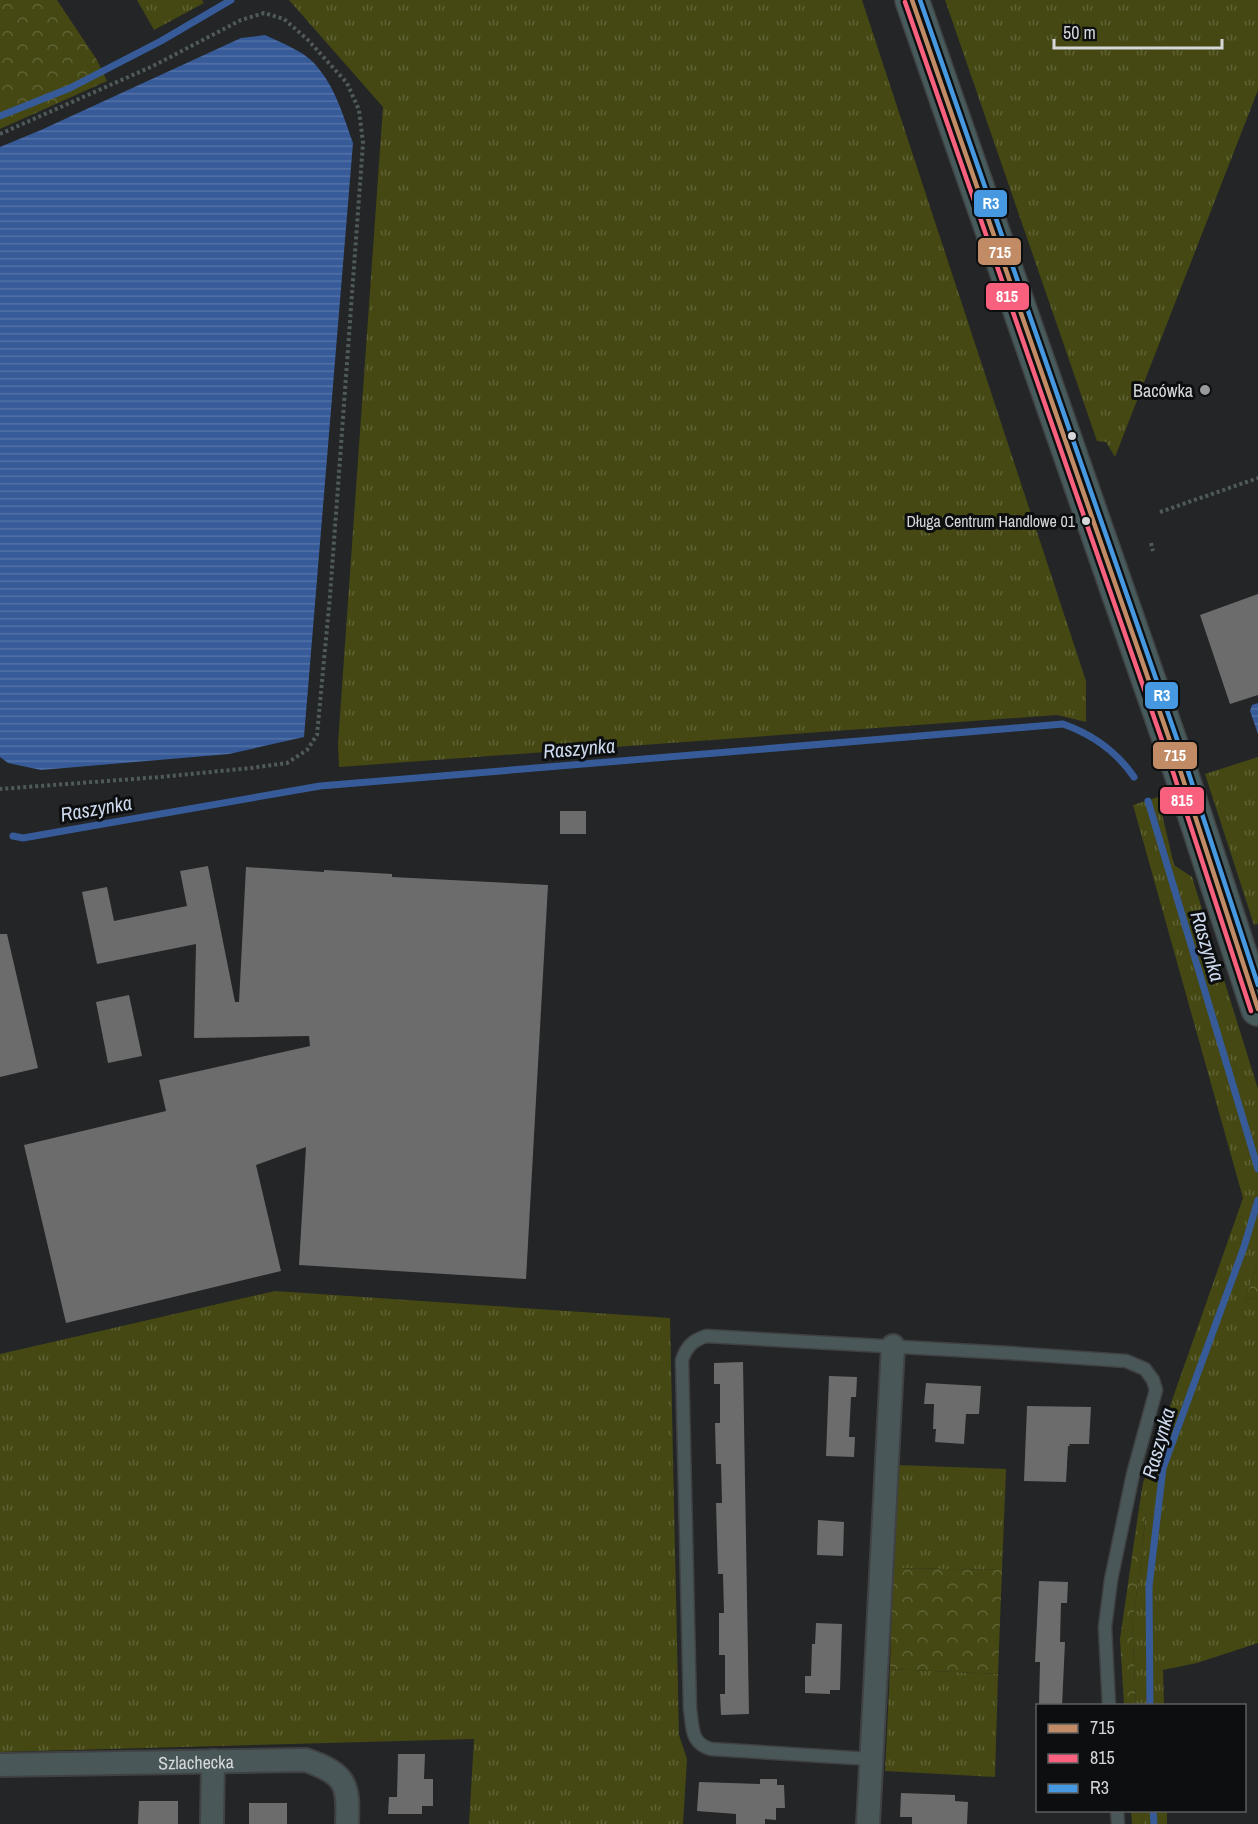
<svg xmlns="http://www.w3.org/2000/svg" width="1258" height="1824" font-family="'Archivo Narrow',sans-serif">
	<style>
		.grass { fill: url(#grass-tufts) }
		.forest { fill: url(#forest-crowns) }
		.water { fill: url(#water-rules) }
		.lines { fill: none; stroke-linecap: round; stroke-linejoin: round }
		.stream { stroke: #375b99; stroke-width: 7 }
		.building { fill: #6c6c6c }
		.lane-casing { stroke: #404142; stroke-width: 15 }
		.street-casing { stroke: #404142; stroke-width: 26 }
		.secondary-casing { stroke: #404142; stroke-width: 36 }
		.path { stroke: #505a5b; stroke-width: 4; stroke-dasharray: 3 3; stroke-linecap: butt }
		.lane { stroke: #495758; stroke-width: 12 }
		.street { stroke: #495758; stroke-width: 22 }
		.secondary { stroke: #475a5c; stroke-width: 33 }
		.bus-1-casing { stroke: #0c0e0f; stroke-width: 9 }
		.bus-2-casing { stroke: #0c0e0f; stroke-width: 9 }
		.bus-3-casing { stroke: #0c0e0f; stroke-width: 9 }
		.bus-1 { stroke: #c18c65; stroke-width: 4.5 }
		.bus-2 { stroke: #f8607d; stroke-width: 4.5 }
		.bus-3 { stroke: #4699e1; stroke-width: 4.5 }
		.poi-dot { fill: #97999a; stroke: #0c0e0f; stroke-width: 2 }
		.bus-dot { fill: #d5d7d9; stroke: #0c0e0f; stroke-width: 2 }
		.labels { text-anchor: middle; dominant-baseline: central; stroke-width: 6; stroke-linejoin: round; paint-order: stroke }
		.bus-label { font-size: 16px; fill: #d5d7d9; stroke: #0c0e0f; text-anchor: end }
		.poi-label { font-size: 18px; fill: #d5d7d9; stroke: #0c0e0f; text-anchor: end }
		.street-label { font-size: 18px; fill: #d5d7d9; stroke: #0c0e0f }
		.water-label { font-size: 20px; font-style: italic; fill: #cdd9ec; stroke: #0c0e0f }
		.line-badge { stroke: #0c0e0f; stroke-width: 2 }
		.badge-label { font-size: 16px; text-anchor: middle; font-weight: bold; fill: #fff }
	</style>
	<defs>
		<pattern id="grass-tufts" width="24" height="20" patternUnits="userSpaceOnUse" patternTransform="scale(1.5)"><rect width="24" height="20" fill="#454812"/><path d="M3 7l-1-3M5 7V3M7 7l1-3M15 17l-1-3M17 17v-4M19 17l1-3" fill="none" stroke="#5f6234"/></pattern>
		<pattern id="forest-crowns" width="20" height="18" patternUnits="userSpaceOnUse" patternTransform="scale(1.5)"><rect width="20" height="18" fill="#454812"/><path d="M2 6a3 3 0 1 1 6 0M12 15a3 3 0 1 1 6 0" fill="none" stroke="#5f6234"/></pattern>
		<pattern id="water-rules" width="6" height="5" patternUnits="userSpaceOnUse" patternTransform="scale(1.5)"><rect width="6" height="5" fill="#375b99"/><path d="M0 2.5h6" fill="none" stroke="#5372a7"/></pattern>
	</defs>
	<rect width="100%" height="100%" fill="#232526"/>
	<!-- grass -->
	<g class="grass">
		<polygon points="137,0 202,0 204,3 154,30"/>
		<polygon points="289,0 862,0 1086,681 1086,722 1057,715 339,767 338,743 383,107"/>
		<polygon points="945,0 1258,0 1258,90 1115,457 1106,442 1097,441"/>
		<polygon points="1258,757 1258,924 1254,925 1205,774"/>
		<polygon points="1158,797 1174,865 1192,877 1258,1089 1258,1262 1245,1300 1258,1297 1258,1643 1197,1663 1163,1670 1164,1706 1136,1705 1132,1623 1140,1571 1146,1511 1139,1508 1143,1483 1243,1198 1133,805"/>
		<polygon points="275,1291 670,1318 679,1735 687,1759 683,1824 469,1824 474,1739 0,1752 0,1354"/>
		<polygon points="897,1465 1006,1469 1002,1570 893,1568"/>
		<polygon points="890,1669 998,1674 995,1777 885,1771"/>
		<polygon points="1142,1811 1167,1811 1167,1824 1143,1824"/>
	</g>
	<!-- forest -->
	<g class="forest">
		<polygon points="0,0 57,0 97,60 107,81 0,129"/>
		<polygon points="1258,1262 1258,1297 1245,1300"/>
		<polygon points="1139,1508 1146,1511 1140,1571 1132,1623 1136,1705 1124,1705 1120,1639"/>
		<polygon points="893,1568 1002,1570 998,1674 890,1669"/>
		<polygon points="1131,1811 1142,1811 1143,1824 1132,1824"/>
	</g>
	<!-- water -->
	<g class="water">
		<path d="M265 35C280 42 303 51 314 63 335 86 343 115 353 143L304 737 229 754 41 770 8 763 0 757V147L41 130 241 38Z"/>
		<polygon points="1258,703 1258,734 1250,711 1252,705"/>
	</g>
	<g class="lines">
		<!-- stream -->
		<g class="stream">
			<polyline points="0,116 70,88 161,41 231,0"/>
			<polyline points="1148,801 1258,1169"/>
			<path d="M13 836 23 838 320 786 1063 724C1091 734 1117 752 1134 777"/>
			<polyline points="1150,1706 1149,1587 1163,1468 1244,1247 1258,1200"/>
			<polyline points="1153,1810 1154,1824"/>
		</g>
	</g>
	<!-- building -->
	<g class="building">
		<polygon points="1258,594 1258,695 1230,704 1200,615"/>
		<rect x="560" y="811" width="26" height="23"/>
		<polygon points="208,866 235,1002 239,1002 246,867 324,872 324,870 392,874 392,877 548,885 526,1279 299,1265 306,1147 256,1165 281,1271 66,1323 24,1145 166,1111 159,1080 310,1046 309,1036 194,1038 196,944 97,964 82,892 107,887 114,921 187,906 180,871"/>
		<polygon points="0,934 7,934 38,1068 0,1077"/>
		<polygon points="129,995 142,1056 108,1063 96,1002"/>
		<polygon points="743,1362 749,1714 721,1715 720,1694 725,1694 725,1655 719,1655 719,1613 724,1613 723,1574 718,1574 716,1503 722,1503 721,1464 716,1464 715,1423 720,1423 720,1384 714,1384 714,1363"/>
		<polygon points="829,1376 857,1377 856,1397 851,1397 849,1437 855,1437 854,1457 826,1456"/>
		<polygon points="926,1383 981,1386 979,1414 966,1414 964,1444 935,1442 936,1429 933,1429 934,1404 924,1404"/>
		<polygon points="1027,1406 1091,1407 1089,1444 1069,1444 1070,1446 1068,1446 1066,1482 1024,1481"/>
		<polygon points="818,1520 844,1522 843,1556 817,1555"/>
		<polygon points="1039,1581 1068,1582 1067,1603 1061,1603 1060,1642 1065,1642 1062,1706 1039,1706 1040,1662 1035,1662"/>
		<polygon points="816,1623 842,1624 840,1690 830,1690 830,1694 805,1693 805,1676 811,1676 812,1644 815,1644"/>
		<polygon points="398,1754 425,1754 424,1779 433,1779 433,1806 422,1806 422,1814 388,1814 389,1797 397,1797"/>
		<polygon points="760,1779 777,1779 777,1785 784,1785 785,1808 776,1808 776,1820 765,1819 765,1824 736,1824 736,1814 697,1811 699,1782 760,1784"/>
		<polygon points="901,1793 955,1795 955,1801 968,1802 967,1824 912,1824 912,1817 900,1817"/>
		<polygon points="139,1801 178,1801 178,1824 138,1824"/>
		<rect x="249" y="1803" width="38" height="21"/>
	</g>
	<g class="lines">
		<defs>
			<g id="lane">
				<path d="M871 1759 711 1749C690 1743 693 1727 690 1709L682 1360C687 1346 692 1341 706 1336L1009 1353 1126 1361 1145 1369 1153 1380 1156 1390 1133 1474 1111 1580 1105 1627 1109 1706"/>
				<polyline points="1117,1810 1118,1824"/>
			</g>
			<g id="street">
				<path id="s1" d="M0 1765 306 1760C346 1774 349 1784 347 1824"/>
				<polyline points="212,1824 213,1761"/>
				<polyline points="868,1824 893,1346"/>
			</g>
			<polyline id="secondary" points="912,0 1180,770 1258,1009"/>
		</defs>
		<!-- lane casing -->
		<use href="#lane" class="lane-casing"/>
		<!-- street casing -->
		<use href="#street" class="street-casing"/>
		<!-- secondary casing -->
		<use href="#secondary" class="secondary-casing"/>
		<!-- path -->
		<g class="path">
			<polyline points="0,134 153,66 241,20 264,13 284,19 308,40 347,83 359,110 363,143 330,596 317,735 307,750 287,763 251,768 160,777 0,789"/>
			<polyline points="1160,512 1258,478"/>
			<polyline points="1151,543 1153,551"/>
		</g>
		<!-- lane -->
		<use href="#lane" class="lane"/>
		<!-- street -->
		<use href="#street" class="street"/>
		<!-- secondary -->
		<use href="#secondary" class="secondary"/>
		<defs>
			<polyline id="bus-1" points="912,0 1180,770 1258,1009"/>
			<polyline id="bus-2" points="905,2 1173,772 1251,1011"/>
			<polyline id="bus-3" points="920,0 1187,768 1258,985"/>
		</defs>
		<!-- bus-1 casing -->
		<use href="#bus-1" class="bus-1-casing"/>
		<!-- bus-2 casing -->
		<use href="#bus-2" class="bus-2-casing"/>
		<!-- bus-3 casing -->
		<use href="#bus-3" class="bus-3-casing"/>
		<!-- bus-1 -->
		<use href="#bus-1" class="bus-1"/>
		<!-- bus-2 -->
		<use href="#bus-2" class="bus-2"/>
		<!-- bus-3 -->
		<use href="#bus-3" class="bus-3"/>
	</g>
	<!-- markers -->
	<circle class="poi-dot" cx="1205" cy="390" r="6"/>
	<g class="bus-dot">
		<circle cx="1072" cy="436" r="5"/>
		<circle cx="1086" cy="521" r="5"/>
	</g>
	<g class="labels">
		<!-- bus labels -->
		<g class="bus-label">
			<text x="1075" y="521">Długa Centrum Handlowe 01</text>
		</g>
		<!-- poi labels -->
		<g class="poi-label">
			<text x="1193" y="390">Bacówka</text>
		</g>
		<!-- street labels -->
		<g class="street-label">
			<text stroke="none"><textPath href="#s1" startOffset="196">Szlachecka</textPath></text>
		</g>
		<!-- water labels -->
		<g class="water-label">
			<text transform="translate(579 748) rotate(-5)">Raszynka</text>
			<text transform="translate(96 808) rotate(-10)">Raszynka</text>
			<text transform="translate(1208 946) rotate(73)">Raszynka</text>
			<text transform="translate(1158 1443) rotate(-74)">Raszynka</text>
		</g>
	</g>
	<g class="line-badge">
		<rect x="973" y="189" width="35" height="29" rx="6" fill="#4699e1"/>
		<rect x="977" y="237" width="45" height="29" rx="6" fill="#c18c65"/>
		<rect x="985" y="282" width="45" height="29" rx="6" fill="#f8607d"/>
		<rect x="1144" y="681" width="35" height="29" rx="6" fill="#4699e1"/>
		<rect x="1152" y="741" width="46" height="29" rx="6" fill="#c18c65"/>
		<rect x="1159" y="786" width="46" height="29" rx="6" fill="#f8607d"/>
	</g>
	<g class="badge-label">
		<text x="991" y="209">R3</text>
		<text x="1000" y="258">715</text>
		<text x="1007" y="302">815</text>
		<text x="1162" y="701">R3</text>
		<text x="1175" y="761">715</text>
		<text x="1182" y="806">815</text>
	</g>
	<!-- legend -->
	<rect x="1036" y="1704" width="210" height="108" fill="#0c0e0f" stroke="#5c5e60" stroke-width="1.5"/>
	<rect x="1048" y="1724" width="30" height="9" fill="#c18c65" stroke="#5c5e60" stroke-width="1.5"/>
	<text x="1090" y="1734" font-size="18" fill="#d5d7d9">715</text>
	<rect x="1048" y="1754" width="30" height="9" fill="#f8607d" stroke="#5c5e60" stroke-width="1.5"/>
	<text x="1090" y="1764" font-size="18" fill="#d5d7d9">815</text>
	<rect x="1048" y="1784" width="30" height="9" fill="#4699e1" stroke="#5c5e60" stroke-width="1.5"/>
	<text x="1090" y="1794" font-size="18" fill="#d5d7d9">R3</text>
	<!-- scale -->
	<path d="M1054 39v9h168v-9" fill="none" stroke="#d5d7d9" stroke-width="3"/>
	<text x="1063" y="39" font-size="18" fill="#d5d7d9" stroke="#0c0e0f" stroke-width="4.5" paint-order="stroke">50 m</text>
</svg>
